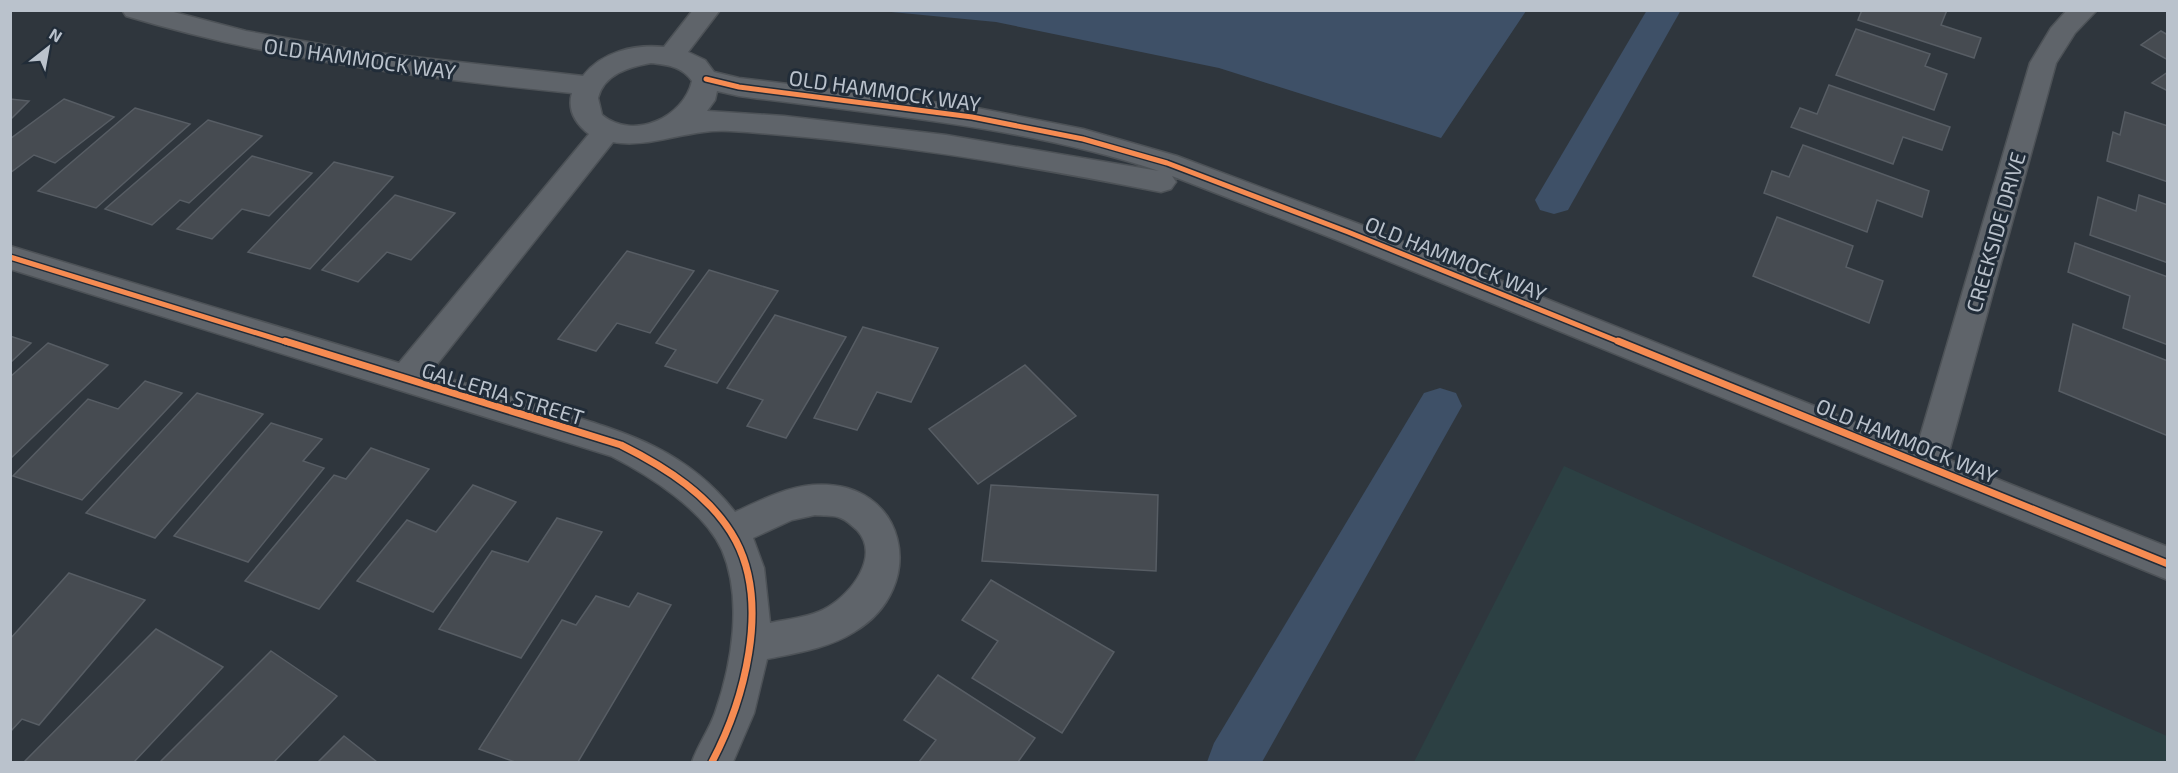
<svg xmlns="http://www.w3.org/2000/svg" width="2178" height="773" font-family="'Exo 2',sans-serif">
	<style>
		.green { fill: #2c4043 }
		.water { fill: #3e5067 }
		.lines { fill: none; stroke-linecap: round; stroke-linejoin: round }
		.canal { fill: #3e5067; fill-rule: evenodd }
		.building { fill: #464b51; stroke: #575d64; stroke-width: 1.5 }
		.minor-casing { stroke: #4d5257; stroke-width: 3 }
		.minor { fill: #5f646a; fill-rule: evenodd }
		.cycleway-far1-casing { stroke: #212c38; stroke-width: 8 }
		.cycleway-casing { stroke: #212c38; stroke-width: 10 }
		.cycleway-far1 { stroke: #f68b52; stroke-width: 5 }
		.cycleway { stroke: #f68b52; stroke-width: 7 }
		.labels { text-anchor: middle; dominant-baseline: central; stroke-width: 6; stroke-linejoin: round; paint-order: stroke }
		.street-label { font-size: 21px; fill: #bac2cc; stroke: #212c38 }
	</style>
	<rect width="100%" height="100%" fill="#2f363d"/>
	<!-- green -->
	<polygon class="green" points="1564,466 2167,736 2167,762 1414,762"/>
	<!-- water -->
	<polygon class="water" points="881,11 1526,11 1441,138 1219,68 996,22"/>
	<g class="lines">
		<!-- canal -->
		<g class="canal">
			<polygon points="1647,10 1681,10 1568,210 1554,214 1540,210 1535,200"/>
			<polygon points="1440,388 1456,393 1462,406 1262,762 1207,762 1214,743 1424,393"/>
		</g>
	</g>
	<!-- building -->
	<g class="building">
		<polygon points="1862,10 1947,10 1941,25 1981,38 1974,58 1858,20"/>
		<polygon points="1856,29 1930,54 1925,66 1947,74 1934,110 1836,75"/>
		<polygon points="2161,31 2168,35 2168,60 2141,45"/>
		<polygon points="2168,72 2168,91 2152,83"/>
		<polygon points="1829,85 1950,127 1942,150 1903,137 1893,164 1791,127 1800,108 1817,114"/>
		<polygon points="10,99 29,101 10,120"/>
		<polygon points="64,99 114,117 55,163 34,155 10,173 10,139"/>
		<polygon points="135,108 190,124 96,208 38,191"/>
		<polygon points="2125,112 2168,126 2168,182 2107,161 2113,132 2120,135"/>
		<polygon points="208,120 262,136 189,203 180,200 152,225 105,209"/>
		<polygon points="1803,145 1929,191 1922,217 1877,200 1867,232 1764,193 1772,171 1789,177"/>
		<polygon points="252,156 312,173 269,216 242,209 212,239 177,229"/>
		<polygon points="334,162 393,177 310,269 248,252"/>
		<polygon points="395,195 455,213 411,260 387,252 358,282 322,270"/>
		<polygon points="2139,195 2168,205 2168,263 2090,235 2098,197 2136,211"/>
		<polygon points="1777,217 1853,246 1846,267 1883,281 1869,323 1753,276"/>
		<polygon points="2075,243 2168,277 2168,345 2123,328 2130,296 2068,272"/>
		<polygon points="627,251 694,271 650,333 617,323 596,351 558,339"/>
		<polygon points="709,270 778,291 717,383 665,366 676,350 656,343"/>
		<polygon points="775,315 846,337 786,438 747,426 763,400 727,388"/>
		<polygon points="2073,324 2168,361 2168,436 2059,391"/>
		<polygon points="863,327 938,348 911,402 877,392 857,430 814,418"/>
		<polygon points="10,336 31,343 10,363"/>
		<polygon points="48,343 108,365 10,459 10,377"/>
		<polygon points="1025,365 1076,416 978,484 929,429"/>
		<polygon points="145,381 182,393 82,500 13,476 88,399 118,409"/>
		<polygon points="197,393 263,414 155,538 86,513"/>
		<polygon points="271,423 322,439 303,461 324,468 248,562 174,536"/>
		<polygon points="371,448 429,469 319,609 245,581 334,475 346,479"/>
		<polygon points="473,485 516,502 433,612 357,581 407,520 436,532"/>
		<polygon points="991,485 1158,495 1156,571 982,561"/>
		<polygon points="557,518 602,532 521,658 439,629 492,551 528,562"/>
		<polygon points="69,573 145,600 39,725 22,719 10,732 10,639"/>
		<polygon points="991,580 1114,652 1062,733 972,678 998,641 962,620"/>
		<polygon points="638,593 671,605 578,762 515,762 479,749 562,620 576,625 596,596 629,607"/>
		<polygon points="156,629 223,667 134,762 24,762"/>
		<polygon points="271,651 337,696 274,762 160,762"/>
		<polygon points="938,675 1035,738 1018,762 919,762 936,740 904,720"/>
		<polygon points="344,736 377,762 318,762"/>
	</g>
	<g class="lines">
		<defs>
			<path id="minor" d="M122 10H166L246 31 360 51 583 76C601 52 634 44 664 47L693 10H720L688 52 705 60 714 72 739 78 972 107 1083 129 1177 156 1359 224 1917 447 2030 63 2051 28 2067 10H2097L2075 33 2056 63 1947 459 2168 547V580L1337 240 1172 176 1176 182 1171 189 1161 192C1019 164 875 140 730 131 689 128 650 149 613 142L430 373C471 385 511 397 552 410 625 432 686 449 735 512 759 501 786 487 813 485 907 478 930 587 854 632 829 648 796 653 767 659L754 713 733 762H692C698 745 709 730 715 713 732 664 743 599 722 550 704 510 650 476 611 456L10 269V246L399 363 589 134C576 124 567 110 572 93 420 78 272 60 126 16ZM651 63C667 65 682 66 692 81 684 117 634 141 602 115L598 98C604 74 629 67 651 63ZM717 91 739 96C880 115 1024 126 1159 171L946 135 784 116 707 111 715 100ZM815 515C822 516 831 515 838 517 846 519 851 525 857 530 881 556 851 594 828 607 812 617 788 619 770 623L764 568 753 538 792 520Z"/>
		</defs>
		<!-- minor casing -->
		<use href="#minor" class="minor-casing"/>
		<!-- minor -->
		<use href="#minor" class="minor"/>
		<defs>
			<g id="cycleway-far1">
				<polyline points="706,79 739,87 972,117 1083,139 1167,163 1348,232 1622,343"/>
				<polyline points="10,257 289,343"/>
			</g>
			<g id="cycleway">
				<path d="M285 341 621 445C665 467 712 496 736 541 770 606 744 701 712 762"/>
				<polyline points="1618,341 2168,564"/>
			</g>
		</defs>
		<!-- cycleway-far1 casing -->
		<use href="#cycleway-far1" class="cycleway-far1-casing"/>
		<!-- cycleway casing -->
		<use href="#cycleway" class="cycleway-casing"/>
		<!-- cycleway-far1 -->
		<use href="#cycleway-far1" class="cycleway-far1"/>
		<!-- cycleway -->
		<use href="#cycleway" class="cycleway"/>
	</g>
	<g class="labels">
		<!-- street labels -->
		<g class="street-label">
			<text transform="translate(360 58) rotate(8)">OLD HAMMOCK WAY</text>
			<text transform="translate(885 90) rotate(8)">OLD HAMMOCK WAY</text>
			<text transform="translate(1995 232) rotate(-74)">CREEKSIDE DRIVE</text>
			<text transform="translate(1456 258) rotate(22)">OLD HAMMOCK WAY</text>
			<text transform="translate(503 393) rotate(17)">GALLERIA STREET</text>
			<text transform="translate(1907 440) rotate(22)">OLD HAMMOCK WAY</text>
		</g>
	</g>
	<!-- border -->
	<rect width="2178" height="773" fill="none" stroke="#bac2cc" stroke-width="24"/>
	<!-- north arrow -->
	<g transform="translate(48 48) rotate(31)" stroke="#212c38" stroke-width="4.5" paint-order="stroke">
	<path d="M0-4.5L10 22L0 15L-10 22Z" fill="#bac2cc"/>
	<text y="-9" font-size="16" font-weight="bold" text-anchor="middle" fill="#bac2cc">N</text>
	</g>
</svg>
